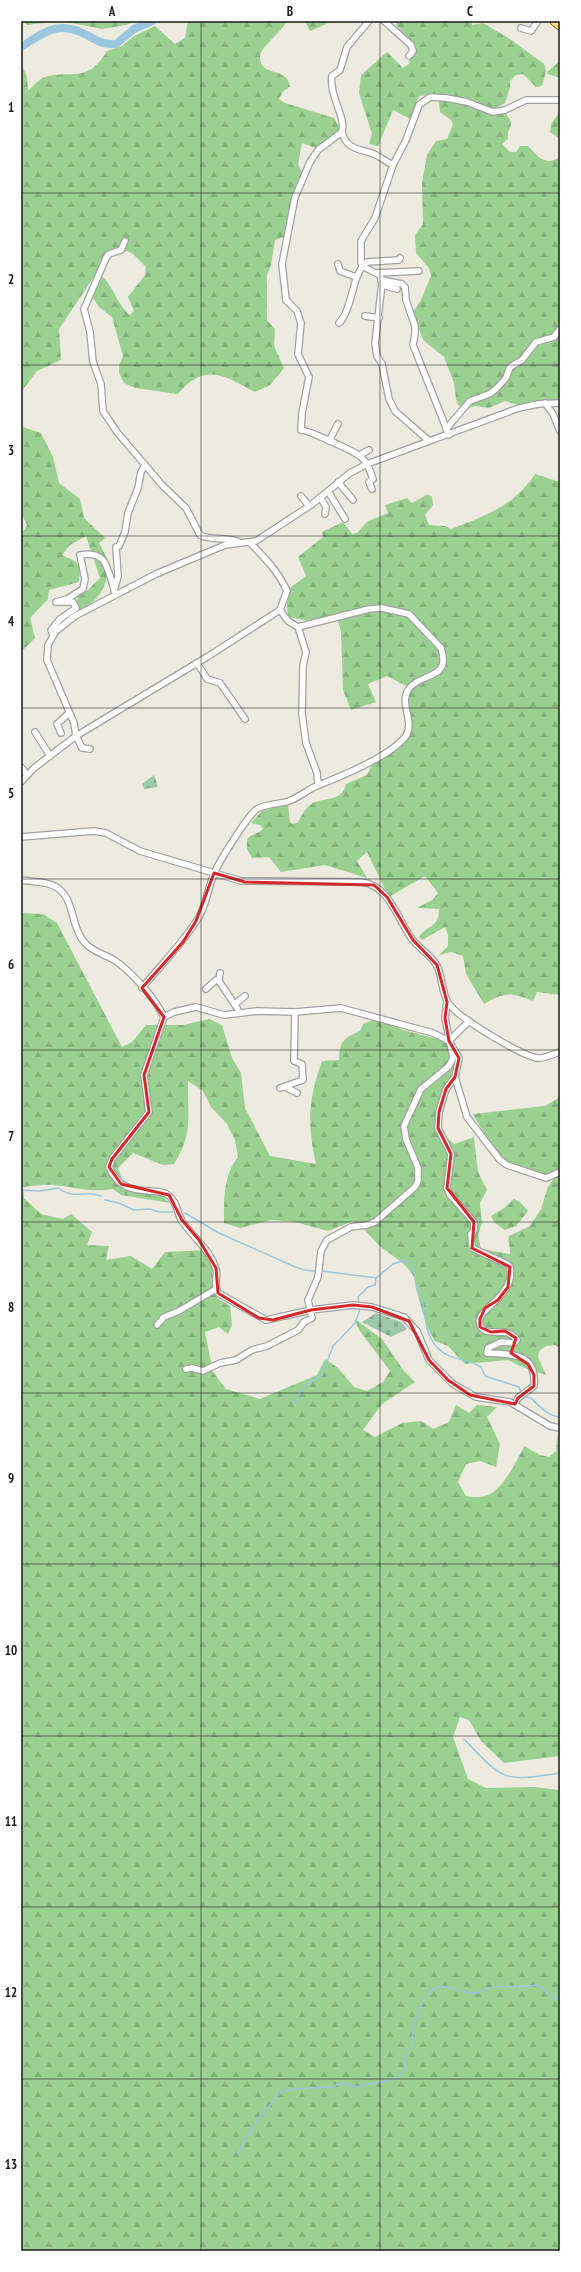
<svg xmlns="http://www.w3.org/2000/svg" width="581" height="2272" font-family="'PT Sans Narrow',sans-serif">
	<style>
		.forest { fill: url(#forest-firs) }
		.cemetery { fill: url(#cemetery-stones) }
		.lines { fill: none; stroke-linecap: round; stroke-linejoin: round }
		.stream { stroke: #9bc6df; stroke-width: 1.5 }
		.river { stroke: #9bc6df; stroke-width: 8 }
		.street-casing { stroke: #a1a1a1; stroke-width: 8 }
		.primary-casing { stroke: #917500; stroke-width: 11 }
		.street { stroke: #fff; stroke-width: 5.5 }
		.primary { stroke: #ffdf92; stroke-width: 9 }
		.marked { fill: none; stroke: #d62828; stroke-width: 3; stroke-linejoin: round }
		.grid { fill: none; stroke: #1a1a1a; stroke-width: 1; stroke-opacity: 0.55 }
		.neatline { fill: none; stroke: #1a1a1a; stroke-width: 1.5 }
		.grid-label { font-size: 13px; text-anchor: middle; font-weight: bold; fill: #1a1a1a }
	</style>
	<defs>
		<pattern id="forest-firs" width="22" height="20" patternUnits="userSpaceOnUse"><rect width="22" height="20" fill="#9ad090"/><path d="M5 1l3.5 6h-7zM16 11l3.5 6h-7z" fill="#84b27c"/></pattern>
		<pattern id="cemetery-stones" width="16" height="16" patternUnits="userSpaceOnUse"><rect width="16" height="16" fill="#9ec8aa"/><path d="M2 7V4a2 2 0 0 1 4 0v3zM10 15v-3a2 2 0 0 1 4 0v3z" fill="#88ab92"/></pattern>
	</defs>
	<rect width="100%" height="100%" fill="#edeadf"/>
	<!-- forest -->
	<g class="forest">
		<polygon points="24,21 136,21 126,25 102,29 61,21 27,25"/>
		<path d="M188 21H287C282 32 259 48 260 57 260 78 288 66 290 87L283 91 279 99 285 103 334 118 339 127V133L316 148 302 143 298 164 303 174 285 237 275 240 271 265 267 275V320L275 329 274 346 284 368 270 385 255 392C224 375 204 362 178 394L135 388 124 383 119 373V365L123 356 112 317 99 307 91 295 100 275C114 285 116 304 130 315L134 311 128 297 145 275 146 267 133 254 127 251 114 255 103 263 59 329 61 360 37 371 21 392V63L27 77 28 91C33 86 41 77 48 76 75 71 88 82 107 51L122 46 134 36 155 26 175 44 185 38Z"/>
		<polygon points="305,21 333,21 310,31"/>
		<polygon points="397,21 472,21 472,25 483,23 510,39 544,64 546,71 542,86 536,87 523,74 516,75 510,81 510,87 505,103 496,108 489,109 481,104 448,94 419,96 410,119 393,110 378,146 369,144 372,134 359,93 361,75 387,52 403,68 409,64 413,43 396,25"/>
		<polygon points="560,61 560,78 548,74 547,72"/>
		<path d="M441 99 463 102 498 115 506 114C517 127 506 126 508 139L502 144 510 152H516L520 146H528C538 156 544 167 560 157V401L518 405 505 401 489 408 476 406 464 409 458 405 456 399 454 383 444 357 423 340 413 312 421 300 431 276 429 268 416 253 415 235 423 224 422 182 427 155 436 141 447 139 453 124 451 120 440 112 439 102Z"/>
		<polygon points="560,111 560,139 550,132 551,124"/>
		<path d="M21 421 23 427 41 433 53 457 59 483 80 499 84 518 105 538 99 543 110 564 105 570C111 587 93 604 80 611L77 602 78 596 87 591 100 578 86 536 70 545 62 555 75 561 80 567 79 582 49 590 48 599 30 618 35 638 21 652V535L27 525 21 513Z"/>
		<path d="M535 474 560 482V995L537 992 533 1001C509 992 506 992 484 1004L466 974 463 956 451 952 439 955 448 946V935L445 927 422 940 419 937C427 924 439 929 439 909L417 908 432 900 438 893 425 876 389 897 367 852 357 861 367 878 325 865 281 872 269 857 252 858 247 849V839C251 834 258 834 263 829L260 825 251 823 262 811 288 804 290 822 292 824 297 823C303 815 304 808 313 803 326 797 342 802 346 784L367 775 372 765 406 740 412 724 406 686 387 676 368 684 376 702 351 710 343 690 341 631 337 618 324 624 288 617 287 604 290 588 306 576 298 557 323 537 322 532 343 522 352 534 357 533 368 521 388 513 385 505 407 498 412 503 428 494 432 497 433 505 425 515 429 525 445 526 451 529C485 516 514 506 535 474Z"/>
		<path d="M21 913 43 914 57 923 122 1047 132 1042 146 1025H183L209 1019 222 1025 232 1058 241 1073 245 1108 270 1156 316 1164C307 1122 308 1101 322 1061L339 1060C340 1041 342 1039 360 1031L363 1024 374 1020 388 1023 403 1030 445 1041 457 1057 453 1076 445 1087 437 1128 454 1144 474 1137 478 1172 487 1190 480 1203 482 1223 478 1235 481 1249 510 1254C511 1247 507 1243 509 1236L530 1226 541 1209 548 1187 557 1174C551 1175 542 1179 536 1177 507 1170 486 1138 473 1114L545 1106 560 1097V1348L555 1345 546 1346 539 1351 538 1357 546 1375 522 1367 508 1360 465 1364 448 1346 435 1341C424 1324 422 1308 416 1289 415 1285 416 1281 414 1277 406 1262 393 1257 380 1246 371 1237 365 1228 353 1221L328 1231 295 1222 271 1220 240 1228 224 1223C224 1200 223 1176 238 1157L235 1140 227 1124 211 1107 203 1091 188 1081C187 1115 194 1133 174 1164L163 1165 133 1153 118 1168 124 1186 155 1190 170 1203 121 1195 113 1189C91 1193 75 1187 54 1185 45 1184 33 1186 23 1187L24 1198 41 1214 63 1219 71 1214 92 1232 87 1245 109 1246 106 1260 131 1256 152 1269 165 1252 211 1250 219 1275 217 1298 230 1306 232 1325 228 1334 219 1327 205 1332 213 1372 226 1389 260 1399 317 1375 325 1359 338 1368 354 1387 367 1391 383 1382 390 1371 359 1330 355 1319 382 1339 404 1371 415 1382 382 1404 363 1430 375 1437 402 1423 421 1421 433 1429 449 1422 456 1405 469 1413 477 1405 497 1407 487 1417 500 1444 496 1467 480 1461 466 1464 458 1482 466 1496C474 1497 480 1498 487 1495 502 1491 518 1459 524 1446L540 1455 549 1457 556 1451 558 1433H560V1756L504 1763 481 1741 469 1720 460 1717 453 1737 468 1779 486 1788 533 1787 560 1790V2251H21Z"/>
		<polygon points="514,1199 520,1202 528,1211 516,1226 505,1230 495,1223 491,1216 504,1208"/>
	</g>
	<!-- cemetery -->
	<g class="cemetery">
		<polygon points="154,775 158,787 144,789 142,784"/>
		<polygon points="376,1313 401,1322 407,1329 391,1337 362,1322"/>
	</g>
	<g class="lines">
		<!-- stream -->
		<g class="stream">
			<path d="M21 1190 40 1191 58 1188C76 1201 84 1189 101 1196"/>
			<polyline points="105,1200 119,1203 134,1210 150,1209 159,1212 173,1212"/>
			<polyline points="185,1213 217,1232 293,1266 304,1270 315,1271"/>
			<path d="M322 1271 376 1278 393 1264 406 1260C416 1265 414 1275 416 1284 417 1290 421 1297 423 1304 426 1319 425 1332 435 1345 449 1362 464 1357 481 1367L485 1376 519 1387 521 1393"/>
			<polyline points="359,1303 358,1297 368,1287 375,1285 376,1278"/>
			<path d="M523 1396C525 1397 530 1397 532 1399 540 1407 548 1416 560 1417"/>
			<polyline points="297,1404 298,1396 306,1385 322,1375 333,1346 355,1323 360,1309"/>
			<path d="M464 1739C504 1781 502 1782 560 1773"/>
			<path d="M410 2049C413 2041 412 2035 413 2028 416 2018 422 2002 428 1994 444 1976 458 1996 477 1993 481 1993 484 1989 488 1988 504 1985 521 1988 537 1985L554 1998 560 1999"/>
			<polyline points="238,2153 258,2119 281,2092 292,2089 331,2087 342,2083 357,2087 398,2078 405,2069 405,2056 407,2053"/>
		</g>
		<!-- river -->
		<path class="river" d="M21 47C46 31 58 20 87 35 97 41 104 45 116 44L134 29 152 21"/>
		<defs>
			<g id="street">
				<path d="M369 21 347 47 340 70 332 76C329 96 346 116 342 132L318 150 310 162 295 197 282 264 286 300 297 311 301 323 298 354 309 377 302 413 301 430C308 430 356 452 361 457 368 463 370 471 373 479L369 482 372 489"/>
				<polyline points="384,21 411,45 413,51 409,56"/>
				<polyline points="521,28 531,31 538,21"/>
				<path d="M342 132C346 150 361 149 374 154 380 157 387 162 393 165"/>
				<path d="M125 241 121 250 109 254 106 258 84 309 90 332 93 362 101 384 103 411 117 432 162 485 186 508 200 535C211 541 226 536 239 542"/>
				<polyline points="338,264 340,271 356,277"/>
				<polyline points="376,273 419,271"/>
				<polyline points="381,280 402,284 405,287 406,300 415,326 415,334 413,345 449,435"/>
				<polyline points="382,285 397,289"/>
				<polyline points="365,316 379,318"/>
				<path d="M339 323C353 309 352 272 367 262L399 260 400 258"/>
				<polyline points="545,403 553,414 560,431"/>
				<polyline points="446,429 470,401 489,394 496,389 506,378 510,367 522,360 536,342 554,337 560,329"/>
				<polyline points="428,440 395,411 389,399 382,364 377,356 375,344 382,283 380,275 364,267 361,263 361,241 375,218 393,165 406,140 419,105 430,97 446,98 467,102 493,112 505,110 526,100 560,100"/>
				<polyline points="329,441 338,424"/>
				<polyline points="360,455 369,450"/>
				<polyline points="338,482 353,500"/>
				<polyline points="328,491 345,519"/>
				<polyline points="301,496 309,506"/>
				<polyline points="320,497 326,507 325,514"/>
				<path d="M250 543C265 558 278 571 287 591L280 610 288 621 298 627 306 652 303 666 302 714 306 743 317 773 318 785"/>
				<polyline points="114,591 118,576 116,547 119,546 125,532 128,513 138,488 141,472 145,465"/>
				<path d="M53 635 51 630 60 619 76 608 73 602H56L67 599 83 589 85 579 80 555C107 550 107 568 114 589"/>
				<polyline points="197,663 207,679 220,683 245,719"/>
				<polyline points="35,732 50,756"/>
				<polyline points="61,733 57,724 69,713"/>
				<polyline points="90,749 82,748 76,736 74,723 47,660 48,645 56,631 75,616 156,574 225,545 256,541 311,505 350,473 367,464 519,408 538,404 560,403"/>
				<polyline points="21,767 27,775"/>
				<polyline points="21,782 34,768 76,736 207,657 280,610"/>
				<path d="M21 837 94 831 106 833 140 851 241 881 362 882C390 886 397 919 412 939 419 949 432 955 437 966 443 977 441 993 449 1004 459 1018 520 1055 537 1058 545 1059 553 1054 560 1052"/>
				<path d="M21 880C33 882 49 881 59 889 75 902 71 928 85 943 93 952 104 954 114 960 131 971 155 998 164 1017L144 1075 149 1112 112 1159 109 1167C118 1187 130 1190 151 1191 157 1192 163 1191 168 1195 177 1201 177 1213 182 1221 193 1238 210 1249 216 1269 218 1277 213 1284 218 1293L266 1320 311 1310 353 1305 372 1307 404 1317 417 1331 429 1360 453 1384 476 1397 510 1402 550 1426 560 1428"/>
				<polyline points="220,973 219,981 237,1008 239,1013"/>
				<path d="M142 988C162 964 183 943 199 917 206 905 208 888 214 874 218 863 248 815 257 809 266 804 280 804 289 801 300 797 308 789 319 785 342 776 390 756 405 737 416 723 399 705 408 690 419 672 452 681 441 648L409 614 382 608 369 609 298 627"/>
				<polyline points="206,989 216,980 219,981"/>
				<polyline points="235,1004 245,996"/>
				<path d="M164 1017 174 1012 196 1007 224 1015 257 1011 295 1012 341 1008 433 1033 449 1041 459 1058 455 1077 446 1089 439 1112 438 1128 451 1154 447 1188 450 1195 474 1222V1231L471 1234 472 1246 474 1249 507 1264 510 1267C516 1299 470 1310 481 1327 488 1338 507 1325 517 1340L514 1343 501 1342 488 1348 487 1353C510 1355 537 1351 534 1386L518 1398 515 1404"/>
				<polyline points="449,1041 469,1021"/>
				<polyline points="455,1077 467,1117 500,1160 507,1165 546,1178 560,1172"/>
				<polyline points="285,1087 297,1093"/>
				<polyline points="280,1088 303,1080 302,1064 294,1061 295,1012"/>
				<polyline points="157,1325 164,1317 179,1311 216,1289"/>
				<polyline points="186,1369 192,1368 203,1371 220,1363 236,1360 252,1350 267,1346 298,1330 304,1322 312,1318 308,1300 318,1277 321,1251 327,1240 351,1227 367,1225 375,1222 415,1187 418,1181 418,1168 406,1139 404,1126 421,1089 449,1066 453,1058 445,1018 447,1002"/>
			</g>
			<polyline id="primary" points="555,21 560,25"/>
		</defs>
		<!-- street casing -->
		<use href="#street" class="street-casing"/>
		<!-- primary casing -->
		<use href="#primary" class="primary-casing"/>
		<!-- street -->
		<use href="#street" class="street"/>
		<!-- primary -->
		<use href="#primary" class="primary"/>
	</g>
	<!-- marked area -->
	<path class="marked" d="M214 873 245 882 374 885 387 897 413 940 437 965 447 1002 445 1018 449 1041 459 1058 455 1077 446 1089 439 1112 438 1128 451 1154 447 1188 474 1222 472 1248 510 1267 508 1287 498 1300 485 1308 480 1319V1327L491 1332 505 1331 516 1338 511 1353 528 1364 534 1375V1386L518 1398 515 1404 470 1395 448 1380 429 1360 409 1321 372 1307 353 1305 311 1310 273 1320 259 1318 218 1293 216 1268 199 1240 182 1220 169 1195 121 1184 109 1167 112 1159 149 1112 144 1075 164 1017 142 988 183 942 196 921Z"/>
	<!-- grid -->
	<path class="grid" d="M201 21V2251M380 21V2251M21 193H560M21 365H560M21 536H560M21 708H560M21 879H560M21 1050H560M21 1222H560M21 1393H560M21 1564H560M21 1736H560M21 1907H560M21 2079H560"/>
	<!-- border -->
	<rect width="581" height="2272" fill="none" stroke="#ffffff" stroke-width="44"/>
	<rect x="22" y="22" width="537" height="2228" class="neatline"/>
	<g class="grid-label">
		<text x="112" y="16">A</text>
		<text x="290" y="16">B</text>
		<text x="470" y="16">C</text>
		<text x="11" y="112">1</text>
		<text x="11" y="284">2</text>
		<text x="11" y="455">3</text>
		<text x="11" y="626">4</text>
		<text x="11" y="798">5</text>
		<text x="11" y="969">6</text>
		<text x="11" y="1141">7</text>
		<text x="11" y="1312">8</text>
		<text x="11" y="1483">9</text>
		<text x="11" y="1655">10</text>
		<text x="11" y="1826">11</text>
		<text x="11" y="1997">12</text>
		<text x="11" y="2169">13</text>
	</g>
</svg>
